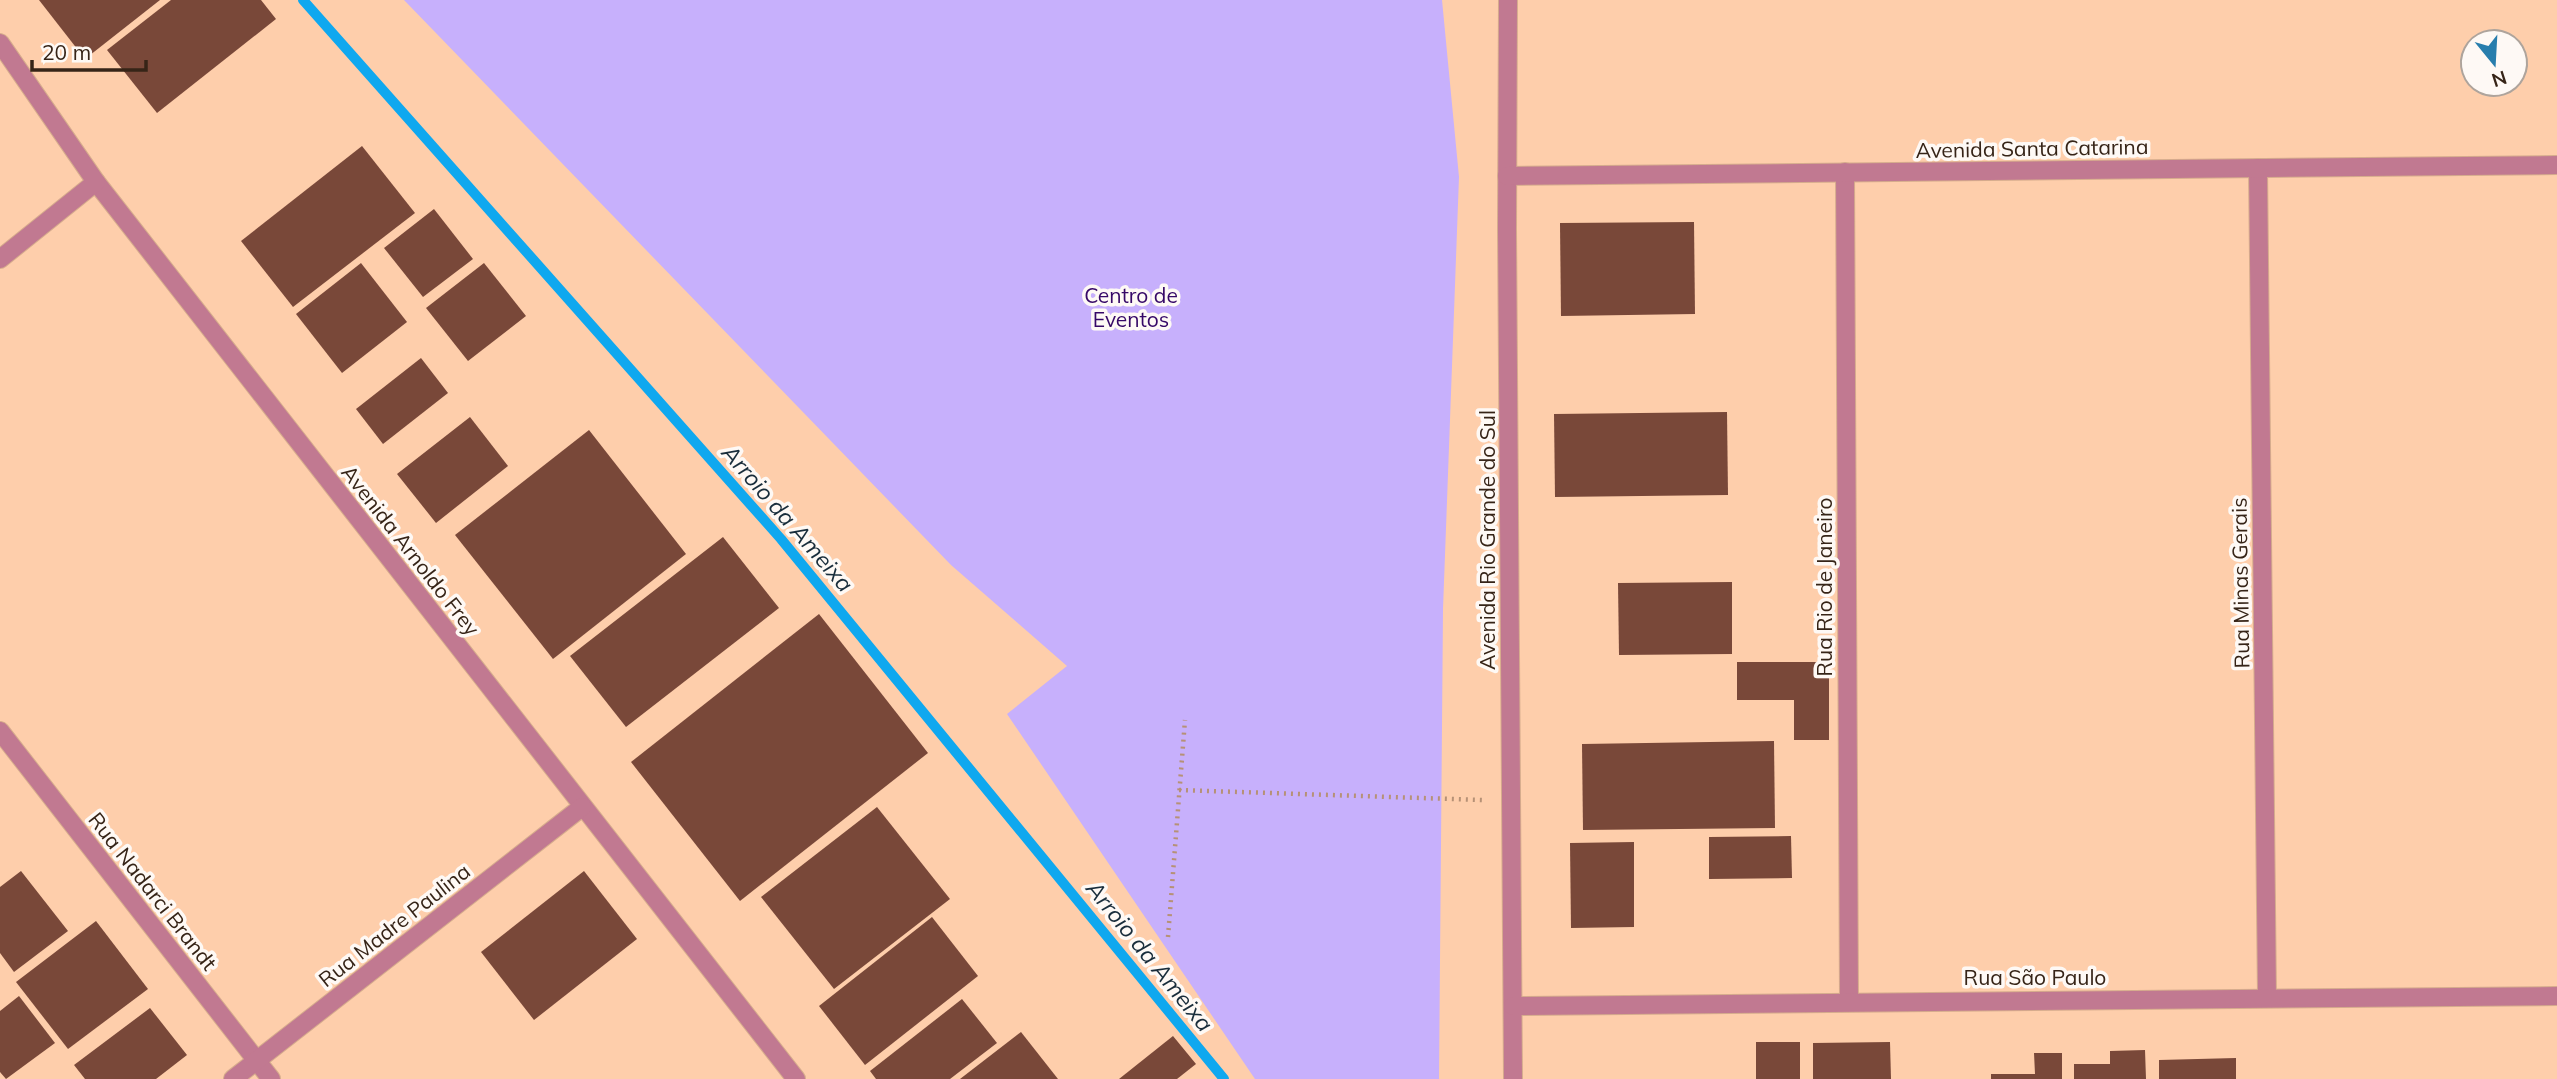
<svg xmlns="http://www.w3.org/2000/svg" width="2557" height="1079" font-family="Mulish,sans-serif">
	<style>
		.green { fill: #c7b0fc }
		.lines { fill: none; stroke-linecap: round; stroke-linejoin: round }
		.stream { stroke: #0fa8ef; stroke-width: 10 }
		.building { fill: #794839 }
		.minor-casing { stroke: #d6ac8d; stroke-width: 20 }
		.tertiary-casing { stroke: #d6ac8d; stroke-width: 20 }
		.path { stroke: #b69176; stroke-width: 4.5; stroke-dasharray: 2 5; stroke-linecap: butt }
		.minor { stroke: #c17991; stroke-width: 18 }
		.tertiary { stroke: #c17991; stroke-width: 18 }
		.labels { text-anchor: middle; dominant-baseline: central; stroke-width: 7; stroke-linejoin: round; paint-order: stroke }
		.street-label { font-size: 21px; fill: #362417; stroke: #fef9f5 }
		.park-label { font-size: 21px; fill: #360867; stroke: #fef9f5 }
		.water-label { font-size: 23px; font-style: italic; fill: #192d3b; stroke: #fef9f5 }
	</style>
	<rect width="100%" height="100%" fill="#feceab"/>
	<!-- green -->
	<polygon class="green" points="404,0 1442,0 1459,177 1443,609 1439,1079 1255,1079 1007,714 1067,666 951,565"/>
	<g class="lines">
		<!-- stream -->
		<polyline class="stream" points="303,0 781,539 1224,1079"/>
	</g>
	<!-- building -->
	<g class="building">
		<polygon points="39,0 160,0 85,59"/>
		<polygon points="171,0 261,0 276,19 157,113 107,50"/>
		<polygon points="362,146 415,213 293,307 241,241"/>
		<polygon points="434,209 473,259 423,297 384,248"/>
		<polygon points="1694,222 1695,314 1561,316 1560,223"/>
		<polygon points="361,263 407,322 342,373 296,314"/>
		<polygon points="484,263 526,316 468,361 426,308"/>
		<polygon points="421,358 448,393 383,444 356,409"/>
		<polygon points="1727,412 1728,495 1555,497 1554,414"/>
		<polygon points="470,417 508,466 436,523 397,474"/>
		<polygon points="589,430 686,554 553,659 455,535"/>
		<polygon points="723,537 779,608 626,727 570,656"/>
		<polygon points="1732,582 1732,654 1619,655 1618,583"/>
		<polygon points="819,614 928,753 740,901 631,762"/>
		<polygon points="1737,662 1829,662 1829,740 1794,740 1794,700 1737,700"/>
		<polygon points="1774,741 1775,828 1583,830 1582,744"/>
		<polygon points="877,807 950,899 834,989 761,897"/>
		<polygon points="1791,836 1792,878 1709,879 1709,837"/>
		<polygon points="1634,842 1634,927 1571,928 1570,843"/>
		<polygon points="21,871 68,931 14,972 0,953 0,887"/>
		<polygon points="584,871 637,939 534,1020 481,952"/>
		<polygon points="932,917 978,976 865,1065 819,1006"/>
		<polygon points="96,921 148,989 68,1049 16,982"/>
		<polygon points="19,996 55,1043 6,1079 0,1072 0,1011"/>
		<polygon points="962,999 997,1043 950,1079 876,1079 870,1071"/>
		<polygon points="150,1008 187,1055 156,1079 85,1079 74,1065"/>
		<polygon points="1021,1032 1058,1079 960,1079"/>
		<polygon points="1173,1036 1196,1064 1177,1079 1119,1079"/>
		<rect x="1756" y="1042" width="44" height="37"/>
		<polygon points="1890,1042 1891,1079 1813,1079 1813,1043"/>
		<polygon points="2145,1050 2146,1079 2074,1079 2074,1064 2110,1064 2110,1051"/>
		<polygon points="2034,1053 2062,1053 2062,1079 1991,1079 1991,1074 2035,1074"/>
		<polygon points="2236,1058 2236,1079 2159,1079 2159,1060"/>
	</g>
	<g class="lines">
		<defs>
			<g id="minor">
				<polyline points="1508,0 1507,229 1513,1079"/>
				<polyline points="2258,168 2267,998"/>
				<polyline points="1845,172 1849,1001"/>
				<polyline points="1507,176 2557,165"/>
				<polyline points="96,182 796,1079"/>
				<polyline points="0,731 271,1079"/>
				<polyline points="1513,1006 2557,996"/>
				<polyline points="233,1079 582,807"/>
			</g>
			<polyline id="tertiary" points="0,43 96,182 0,259"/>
		</defs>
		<!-- minor casing -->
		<use href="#minor" class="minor-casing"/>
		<!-- tertiary casing -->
		<use href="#tertiary" class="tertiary-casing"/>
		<!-- path -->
		<g class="path">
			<polyline points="1179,790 1482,800"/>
			<polyline points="1168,937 1185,720"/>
		</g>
		<!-- minor -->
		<use href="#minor" class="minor"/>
		<!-- tertiary -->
		<use href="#tertiary" class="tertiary"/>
	</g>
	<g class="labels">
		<!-- street labels -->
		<g class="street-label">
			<text transform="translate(2032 148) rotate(-1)">Avenida Santa Catarina</text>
			<text transform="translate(1487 540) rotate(-90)">Avenida Rio Grande do Sul</text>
			<text transform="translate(411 550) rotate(52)">Avenida Arnoldo Frey</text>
			<text transform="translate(2240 583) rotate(-91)">Rua Minas Gerais</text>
			<text transform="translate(1824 587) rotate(-90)">Rua Rio de Janeiro</text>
			<text transform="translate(153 891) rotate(52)">Rua Nadarci Brandt</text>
			<text transform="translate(394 925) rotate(-38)">Rua Madre Paulina</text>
			<text x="2035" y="977">Rua São Paulo</text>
		</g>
		<!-- park labels -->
		<g class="park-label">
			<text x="1131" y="295">Centro de<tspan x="1131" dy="24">Eventos</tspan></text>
		</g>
		<!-- water labels -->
		<g class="water-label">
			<text transform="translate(788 518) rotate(49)">Arroio da Ameixa</text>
			<text transform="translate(1150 956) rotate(51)">Arroio da Ameixa</text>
		</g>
	</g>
	<!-- north arrow -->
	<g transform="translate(2494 63) rotate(162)"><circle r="33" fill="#fef9f5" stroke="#aea49c" stroke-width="2"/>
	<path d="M0-5L12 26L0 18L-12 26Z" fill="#287ead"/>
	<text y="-10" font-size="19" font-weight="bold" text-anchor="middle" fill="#362417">N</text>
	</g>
	<!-- scale -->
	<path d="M32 60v10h114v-10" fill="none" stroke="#362417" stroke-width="3.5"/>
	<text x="42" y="60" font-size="21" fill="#362417" stroke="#fef9f5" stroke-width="5" paint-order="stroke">20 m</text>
</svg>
